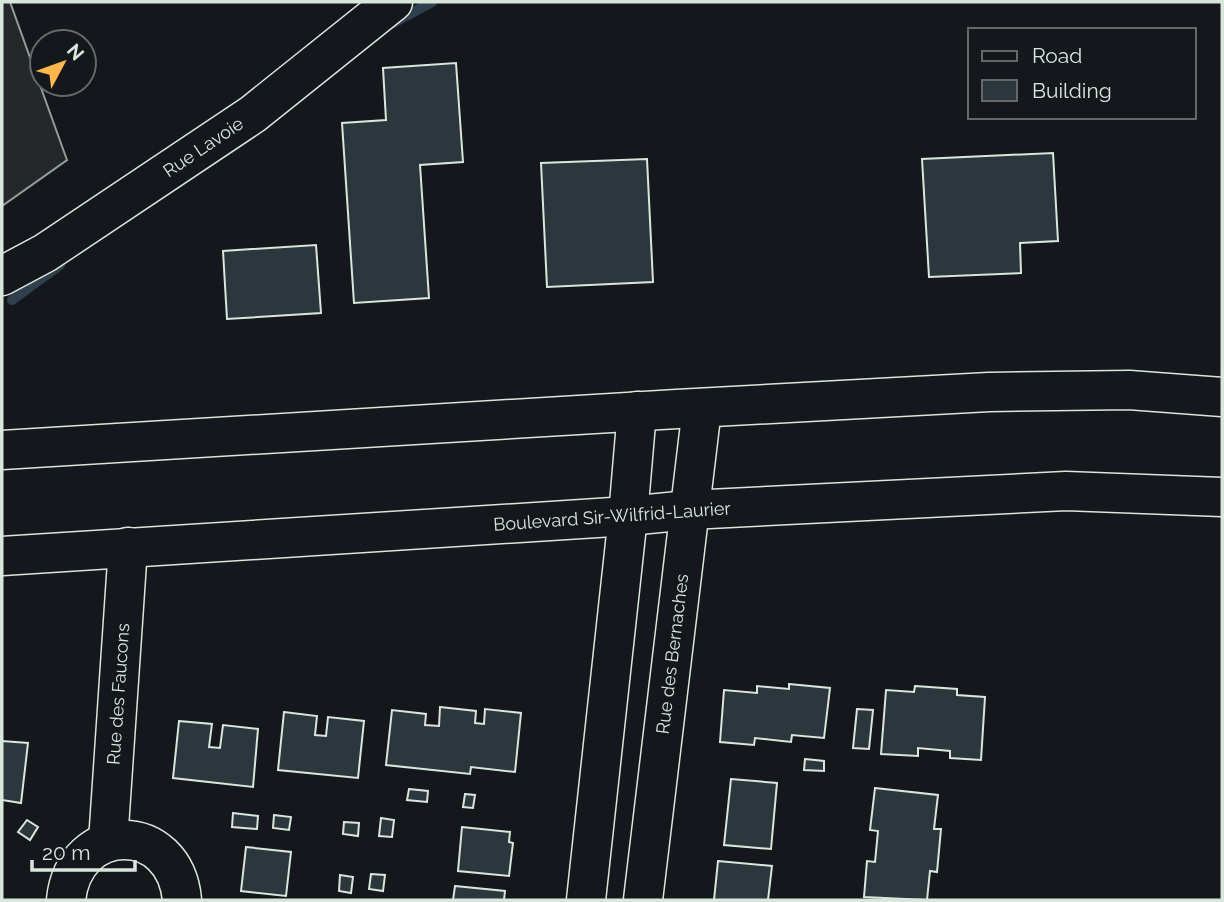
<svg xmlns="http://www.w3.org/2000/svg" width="1224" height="902" font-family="Raleway,sans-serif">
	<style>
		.parking { fill: #24282b; stroke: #939e99; stroke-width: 2 }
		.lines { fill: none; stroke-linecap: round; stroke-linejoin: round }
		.stream { stroke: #2f3f4d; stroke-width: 10 }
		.building { fill: #2c363c; stroke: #d8e6dc; stroke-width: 2 }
		.minor-casing { stroke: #d8e6dc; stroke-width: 41 }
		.major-casing { stroke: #d8e6dc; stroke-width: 41 }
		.minor { stroke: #14181c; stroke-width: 38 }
		.major { stroke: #14181c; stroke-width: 38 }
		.labels { text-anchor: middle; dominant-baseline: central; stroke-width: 5; stroke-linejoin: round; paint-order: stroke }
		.street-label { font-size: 18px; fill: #d8e6dc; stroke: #14181c }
	</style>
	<rect width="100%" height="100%" fill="#14181c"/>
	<!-- parking -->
	<polygon class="parking" points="2,2 10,2 67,160 2,206"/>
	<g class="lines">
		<!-- stream -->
		<g class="stream">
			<polyline points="393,23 432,2"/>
			<polyline points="12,300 60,265"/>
		</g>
	</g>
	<!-- building -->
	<g class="building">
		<polygon points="456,63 463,162 420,165 429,298 354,303 342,123 386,120 383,68"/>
		<polygon points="1053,153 1058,241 1020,243 1021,273 929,277 922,159"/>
		<polygon points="647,159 653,282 547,287 541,163"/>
		<polygon points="316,245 321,313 227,319 223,251"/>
		<polygon points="789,684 830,688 824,738 792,735 791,742 755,738 754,745 720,742 724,690 757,693 757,686 789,689"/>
		<polygon points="915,686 957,689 957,695 985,697 981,760 950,758 950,751 918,748 918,756 881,754 886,690 914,692"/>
		<polygon points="440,707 476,711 475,723 484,724 485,709 521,713 515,772 471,767 470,774 386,765 392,710 426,714 425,725 439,726"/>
		<polygon points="857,709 873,710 869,749 853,748"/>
		<polygon points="284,712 317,716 315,735 326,736 328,717 364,721 358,778 278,770"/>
		<polygon points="179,721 212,724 209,747 220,748 223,725 258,729 253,787 173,778"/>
		<polygon points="2,741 28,743 21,803 2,800"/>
		<polygon points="805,759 824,761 824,771 804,770"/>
		<polygon points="731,779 777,783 771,849 724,845"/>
		<polygon points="875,788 938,795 934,829 941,829 937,872 930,871 927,900 864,897 867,861 875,862 878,831 870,830"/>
		<polygon points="409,789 428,791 427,802 407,800"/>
		<polygon points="465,794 475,795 473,808 463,807"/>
		<polygon points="233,813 258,816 257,829 232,827"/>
		<polygon points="274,815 291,817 289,830 273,828"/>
		<polygon points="381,818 394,820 392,837 379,836"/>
		<polygon points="27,820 38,827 30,840 18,832"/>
		<polygon points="344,822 359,823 358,836 343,834"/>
		<polygon points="462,827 510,832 509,842 513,843 509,876 458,871"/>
		<polygon points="246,847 291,852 286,896 241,891"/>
		<polygon points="718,861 772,866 768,900 714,900"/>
		<polygon points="371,874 385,875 383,891 369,889"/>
		<polygon points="340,875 353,877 351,893 339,891"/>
		<polygon points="455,886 505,891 504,900 453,900"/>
	</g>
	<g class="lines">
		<defs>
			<g id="minor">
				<polyline points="2,276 45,253 253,114 393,2"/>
				<polyline points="108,842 128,547"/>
				<path d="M66 900C74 820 175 820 182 900"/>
				<polyline points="586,900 628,516 637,411"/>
				<polyline points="643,900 702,408"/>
			</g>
			<g id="major">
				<polyline points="2,450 677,409 989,392 1129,390 1222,397"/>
				<polyline points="2,556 628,516 689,510 1066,491 1222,497"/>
			</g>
		</defs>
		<!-- minor casing -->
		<use href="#minor" class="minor-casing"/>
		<!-- major casing -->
		<use href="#major" class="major-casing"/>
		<!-- minor -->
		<use href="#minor" class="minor"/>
		<!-- major -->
		<use href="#major" class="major"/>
	</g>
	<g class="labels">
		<!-- street labels -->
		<g class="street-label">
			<text transform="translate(203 147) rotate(-34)">Rue Lavoie</text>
			<text transform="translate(612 516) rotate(-4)">Boulevard Sir-Wilfrid-Laurier</text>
			<text transform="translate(672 654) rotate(-83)">Rue des Bernaches</text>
			<text transform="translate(118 694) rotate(-86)">Rue des Faucons</text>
		</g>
	</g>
	<!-- border -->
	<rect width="1224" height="902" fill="none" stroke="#d8e6dc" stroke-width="7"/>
	<!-- legend -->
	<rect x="968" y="28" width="228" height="91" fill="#14181c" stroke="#626a69" stroke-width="2"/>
	<rect x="982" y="51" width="35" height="10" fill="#14181c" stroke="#626a69" stroke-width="2"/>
	<text x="1032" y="63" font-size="21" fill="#d8e6dc">Road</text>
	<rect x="982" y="80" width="35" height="21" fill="#2c363c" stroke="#626a69" stroke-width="2"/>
	<text x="1032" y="98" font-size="21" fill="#d8e6dc">Building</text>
	<!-- north arrow -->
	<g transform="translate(63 63) rotate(49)"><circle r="33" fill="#14181c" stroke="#626a69" stroke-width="2"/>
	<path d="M0-5L12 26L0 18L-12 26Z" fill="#ffb74d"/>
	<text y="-10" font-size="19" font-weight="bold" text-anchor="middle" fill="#d8e6dc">N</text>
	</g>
	<!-- scale -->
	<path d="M32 860v10h103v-10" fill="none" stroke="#d8e6dc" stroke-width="3.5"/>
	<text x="42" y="860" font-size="21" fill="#d8e6dc" stroke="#14181c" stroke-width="5" paint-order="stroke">20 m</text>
</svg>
